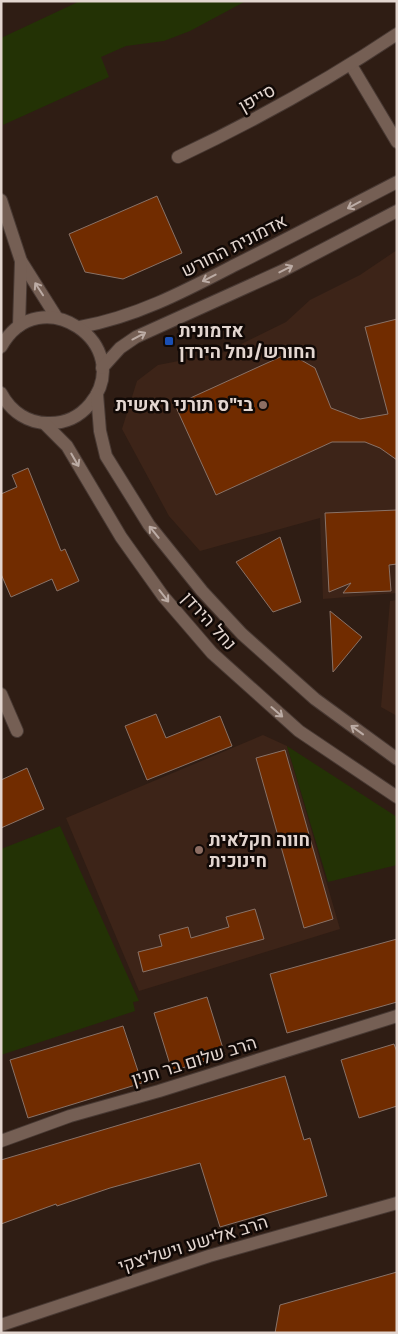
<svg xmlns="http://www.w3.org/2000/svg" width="398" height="1334" font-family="'Fira Sans',Heebo,sans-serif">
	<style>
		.built { fill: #3d2418 }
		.green { fill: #233205 }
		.building { fill: #712c00; stroke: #897267 }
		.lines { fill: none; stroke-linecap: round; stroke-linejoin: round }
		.minor-casing { stroke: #483933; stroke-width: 14 }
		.secondary-casing { stroke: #483933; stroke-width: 14 }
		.minor { stroke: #755f54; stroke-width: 12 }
		.secondary { stroke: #755f54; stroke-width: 12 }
		.oneway { stroke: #bcaca5 }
		.transit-dot { fill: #1a4fb4; stroke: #110906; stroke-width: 2 }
		.education-dot { fill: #8d6e63; stroke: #110906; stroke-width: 2 }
		.labels { text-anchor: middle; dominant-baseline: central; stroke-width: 5; stroke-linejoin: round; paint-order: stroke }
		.street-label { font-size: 18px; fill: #e3d6d0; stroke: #110906 }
		.poi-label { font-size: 18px; font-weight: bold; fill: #e3d6d0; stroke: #110906; text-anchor: start }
	</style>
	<rect width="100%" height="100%" fill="#2f1d14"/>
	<!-- built -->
	<g class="built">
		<polygon points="397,250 397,593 323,599 320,518 200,551 169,516 122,429 137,381 158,365 225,352 286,322 310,300 360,275"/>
		<polygon points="397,600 397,716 381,707 390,601"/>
		<polygon points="263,735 287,746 340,929 139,991 66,818"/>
	</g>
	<!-- green -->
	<g class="green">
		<polygon points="80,1 246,1 190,31 164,41 126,46 101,57 109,77 3,125 1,38"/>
		<polygon points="287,746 397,817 397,865 328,882"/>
		<polygon points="60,826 139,1001 133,1002 135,1011 1,1055 1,849"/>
	</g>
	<!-- building -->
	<g class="building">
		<polygon points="157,196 182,253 123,279 85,272 69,234"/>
		<polygon points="397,319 397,460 380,448 365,442 332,442 216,495 175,405 289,353 315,368 331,408 360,419 388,414 365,327"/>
		<polygon points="28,468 61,551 65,549 79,581 57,591 52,579 11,597 1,574 1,494 17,487 12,475"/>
		<polygon points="397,510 397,564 389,565 391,591 343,593 351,583 329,592 325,513"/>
		<polygon points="280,537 301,602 273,612 236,562"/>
		<polygon points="330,611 362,637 333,672"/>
		<polygon points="156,714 166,738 220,716 232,746 147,780 125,726"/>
		<polygon points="285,750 333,919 304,928 256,758"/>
		<polygon points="27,768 44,809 1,828 1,780"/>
		<polygon points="255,909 264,939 143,972 138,952 162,946 159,935 188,927 191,938 229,927 226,917"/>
		<polygon points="397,939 397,1002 287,1033 270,974"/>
		<polygon points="207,997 225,1055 172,1071 154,1013"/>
		<polygon points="123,1026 142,1083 28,1118 10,1060"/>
		<polygon points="394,1044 397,1052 397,1106 359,1118 341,1060"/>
		<polygon points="285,1076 304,1140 310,1138 327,1196 220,1227 200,1163 110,1188 57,1206 56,1204 1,1224 1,1160"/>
		<polygon points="397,1272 397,1333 275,1333 280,1305"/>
	</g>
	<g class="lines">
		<defs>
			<g id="minor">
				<polyline points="351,65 397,142"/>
				<path d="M178 157C254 121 327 81 397 34"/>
				<polyline points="1,200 21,261 57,318"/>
				<polyline points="19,326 21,261"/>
				<polyline points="1,694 17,731"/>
				<polyline points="1,1141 70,1116 159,1091 397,1016"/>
				<polyline points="1,1325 209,1256 397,1203"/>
			</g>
			<g id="secondary">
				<path d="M80 327C136 317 185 291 235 265 289 238 343 210 397 182"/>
				<path d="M1 347C39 277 138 345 90 404 80 416 66 423 50 423 29 424 11 412 1 393"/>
				<polyline points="102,368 120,348 136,337 282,271 397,211"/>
				<polyline points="97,394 100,431 106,456 149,525 202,591 242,634 315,699 397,759"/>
				<polyline points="44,423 67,446 121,537 163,596 212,653 299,731 397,797"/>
			</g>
		</defs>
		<!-- minor casing -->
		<use href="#minor" class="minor-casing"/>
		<!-- secondary casing -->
		<use href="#secondary" class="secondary-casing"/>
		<!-- minor -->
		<use href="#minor" class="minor"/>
		<!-- secondary -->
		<use href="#secondary" class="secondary"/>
	</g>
	<!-- one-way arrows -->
	<defs><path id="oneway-shaft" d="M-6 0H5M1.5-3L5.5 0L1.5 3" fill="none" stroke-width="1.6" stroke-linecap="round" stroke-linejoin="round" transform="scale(1.25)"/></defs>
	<g class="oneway">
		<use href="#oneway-shaft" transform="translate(354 205) rotate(152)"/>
		<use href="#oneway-shaft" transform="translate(286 269) rotate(-27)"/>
		<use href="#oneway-shaft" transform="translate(209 278) rotate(153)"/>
		<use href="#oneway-shaft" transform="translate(39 289) rotate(-123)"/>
		<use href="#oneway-shaft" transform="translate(139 336) rotate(-28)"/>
		<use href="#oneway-shaft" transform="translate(75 460) rotate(60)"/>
		<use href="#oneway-shaft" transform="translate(154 532) rotate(-129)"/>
		<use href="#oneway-shaft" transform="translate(164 596) rotate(52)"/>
		<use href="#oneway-shaft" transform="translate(277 712) rotate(41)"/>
		<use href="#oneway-shaft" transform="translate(357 730) rotate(-144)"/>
	</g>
	<!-- markers -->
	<rect class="transit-dot" x="164" y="336" width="10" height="10" rx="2.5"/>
	<g class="education-dot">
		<circle cx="263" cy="405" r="5"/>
		<circle cx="199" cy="850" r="5"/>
	</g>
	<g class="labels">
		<!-- street labels -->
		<g class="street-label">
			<text transform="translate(257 98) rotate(-29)">סייפן</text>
			<text transform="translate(234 246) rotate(-27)">אדמונית החורש</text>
			<text transform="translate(209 621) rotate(48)">נחל הירדן</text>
			<text transform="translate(194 1061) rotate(-17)">הרב שלום בר חנין</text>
			<text transform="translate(193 1244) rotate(-17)">הרב אלישע וישליצקי</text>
		</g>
		<!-- poi labels -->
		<g class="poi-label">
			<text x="179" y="331">אדמונית<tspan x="179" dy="21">החורש/נחל הירדן</tspan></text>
			<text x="253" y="405" text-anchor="end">בי"ס תורני ראשית</text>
			<text x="209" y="840">חווה חקלאית<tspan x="209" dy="21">חינוכית</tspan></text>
		</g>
	</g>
	<!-- border -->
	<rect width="398" height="1334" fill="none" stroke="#e3d6d0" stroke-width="5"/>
</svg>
